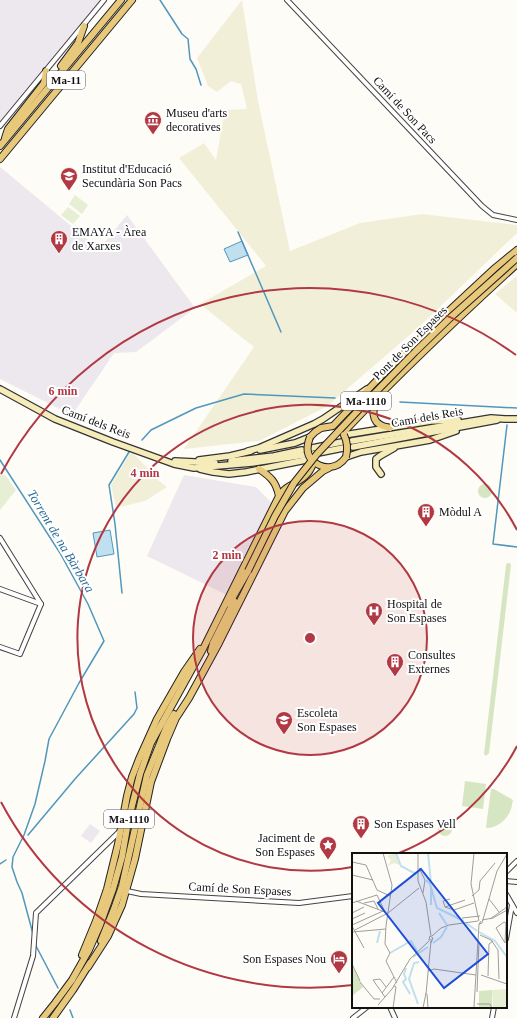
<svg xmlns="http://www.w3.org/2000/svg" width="517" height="1018" font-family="Georgia,serif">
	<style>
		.industrial { fill: #ede7ee }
		.farmland { fill: #f2efd8 }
		.green { fill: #d6e5c2 }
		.pitch { fill: #e6eed3 }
		.water { fill: #c0e0f0; stroke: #5097be }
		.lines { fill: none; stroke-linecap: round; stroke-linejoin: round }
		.stream { stroke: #5097be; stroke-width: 1.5 }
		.street-casing { stroke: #444; stroke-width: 6 }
		.secondary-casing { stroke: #333; stroke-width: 8 }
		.primary-casing { stroke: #222; stroke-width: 8 }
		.street { stroke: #fff; stroke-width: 4 }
		.secondary { stroke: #f6ecb9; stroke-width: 5.5 }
		.primary { stroke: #e8c97c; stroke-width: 6 }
		.primary-bridge-casing { stroke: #222; stroke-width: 8; stroke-linecap: butt }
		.primary-bridge { stroke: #e8c97c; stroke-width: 6 }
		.ring { fill: none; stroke: #b13944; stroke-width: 2 }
		.labels { text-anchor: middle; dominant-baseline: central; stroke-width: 4; stroke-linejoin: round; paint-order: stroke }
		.shield { fill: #fff; stroke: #585858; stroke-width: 1 }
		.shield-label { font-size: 11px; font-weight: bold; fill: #111 }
		.street-label { font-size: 12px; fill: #111; stroke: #fff }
		.poi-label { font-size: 12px; fill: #111; stroke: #fff; text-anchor: start }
		.water-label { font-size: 13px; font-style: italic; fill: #286a95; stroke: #fff }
		.inset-river { fill: none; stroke: #c0e0f0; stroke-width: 2 }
		.inset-road { fill: none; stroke: #9f9e9a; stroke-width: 1 }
		.view { fill: #1d4ed8; fill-opacity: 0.15; stroke: #1d4ed8; stroke-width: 2 }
		.inset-edge { fill: none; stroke: #111; stroke-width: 2 }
		.centre { fill: #b13944; stroke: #fff; stroke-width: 2 }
		.ring-label { font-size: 12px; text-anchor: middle; font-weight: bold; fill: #b13944; stroke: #fff; stroke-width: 4; stroke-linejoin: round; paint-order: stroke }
	</style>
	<rect width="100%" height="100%" fill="#fefcf6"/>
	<!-- industrial -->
	<g class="industrial">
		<polygon points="0,0 101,0 49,63 0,127"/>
		<polygon points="0,167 99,249 127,215 195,308 136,352 114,353 72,415 0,379"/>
		<polygon points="184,475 256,487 272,503 227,595 147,556"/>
		<polygon points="90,824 100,831 91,843 81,836"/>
	</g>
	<!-- farmland -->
	<g class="farmland">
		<polygon points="242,0 258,101 290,251 360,223 422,214 517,225 517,233 420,326 326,407 259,441 184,449 254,347 200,304 266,266 179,158 204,143 216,160 225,110 247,109 241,84 231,81 217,92 208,86 197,58"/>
		<polygon points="517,276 517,313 495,294"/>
		<polygon points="130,453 134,454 159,481 167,487 145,501 116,508 111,485"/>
	</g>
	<!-- green -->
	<g class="green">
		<circle cx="485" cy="491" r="7"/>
		<polygon points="507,563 510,563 511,565 489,753 486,756 484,754 506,565"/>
		<polygon points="465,781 486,784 483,809 462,806"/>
		<path d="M491 789H494L513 800C512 803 512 806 511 809 508 819 497 828 487 828L486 827Z"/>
		<circle cx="445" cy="829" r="7"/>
	</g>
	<!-- pitch -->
	<g class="pitch">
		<polygon points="75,195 88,205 82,214 69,204"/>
		<polygon points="68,207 80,216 73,224 61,215"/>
		<polygon points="0,474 6,476 16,490 0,510"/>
	</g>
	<!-- water -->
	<g class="water">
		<polygon points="242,241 248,255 230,262 224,249"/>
		<polygon points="110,530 114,554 97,557 93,533"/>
	</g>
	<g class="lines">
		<!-- stream -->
		<g class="stream">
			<polyline points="160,0 182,34 188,39 190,59 196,69 201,85"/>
			<polyline points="238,232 281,332"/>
			<polyline points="400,402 517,408"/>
			<polyline points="507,425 493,544 517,547"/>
			<polyline points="142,440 151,430 196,408 244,394 335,398"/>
			<polyline points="0,460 60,553 88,604 104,641 79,683 49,739 45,761 35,804 24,835 13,857 12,867 17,882 22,893 33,934"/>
			<polyline points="122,593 115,524 109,485 129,452"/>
			<polyline points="28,835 75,779 134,714 137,708 135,692"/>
			<polyline points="0,864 6,860"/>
			<polyline points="35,944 58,988"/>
			<polyline points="70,1010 73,1018"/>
		</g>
		<defs>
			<g id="street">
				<polyline points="287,0 482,206 493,215 517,220"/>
				<polyline points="0,126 104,0"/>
				<polyline points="0,538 41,604 20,654 0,647"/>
				<polyline points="0,589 41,604"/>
				<polyline points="506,872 517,861"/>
				<polyline points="506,881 517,882"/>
				<polyline points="127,891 141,894 299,903 353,896"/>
				<polyline points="506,894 517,913"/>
				<polyline points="506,939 512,905"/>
				<polyline points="390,1007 395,1018"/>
				<polyline points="14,1018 33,956 36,913 120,831"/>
				<polyline points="353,1018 367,1007"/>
				<polyline points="492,1018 494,1007"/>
			</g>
			<g id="secondary">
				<polyline points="0,389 55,419 113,442 174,464 194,468 252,463 304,455"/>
				<polyline points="344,435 431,421 458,420"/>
				<polyline points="352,441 491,418 505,419 517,419"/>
				<polyline points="353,447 497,420"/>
				<polyline points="312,448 342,442"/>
				<polyline points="260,450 295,443 310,437"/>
				<polyline points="248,451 259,448 314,424 323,419 367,389"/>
				<polyline points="313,454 343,448"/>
				<polyline points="346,457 361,452 430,440 456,431"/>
				<polyline points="199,460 230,456 251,451"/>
				<polyline points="175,461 215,463"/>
				<polyline points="231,461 274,456 302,450"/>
				<polyline points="200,469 213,472 229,474 246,472 311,459"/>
				<polyline points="381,474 376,467 376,459 380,456 394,448"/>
			</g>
			<g id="primary">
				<polyline points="61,66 78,43 84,26"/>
				<polyline points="5,138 8,129 44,83 46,71"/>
				<polyline points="0,146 121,0"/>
				<polyline points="0,159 132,0"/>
				<path d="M377 400C372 409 371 422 383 426 386 427 388 427 390 428"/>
				<path d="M343 433C398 374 457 319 517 264"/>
				<polyline points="310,437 315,432 321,428 333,426 383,374 451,309 495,268 517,250"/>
				<path d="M312 460C322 470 337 470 346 457"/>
				<path d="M259 469C271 477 276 482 279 496"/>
				<polyline points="229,604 248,571"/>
				<polyline points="211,651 213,643 234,601"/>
				<polyline points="101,941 114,909 122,886 147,775 167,726 174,714"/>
				<polyline points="82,955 96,921 107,889 118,844 127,796 132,777 139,759 157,719 184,672 200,649"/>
				<polyline points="88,967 108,936 122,905 135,859 151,782 167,739 176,718 189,698 219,643 285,511 303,488 323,471 329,468"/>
				<path d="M43 1018 55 1003 72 980 89 950 100 925 113 889 122 857 128 822 140 774 151 743 203 649 279 496C286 484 299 484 307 474 310 471 312 466 314 462"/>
				<polyline points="53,1018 73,990 90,963"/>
			</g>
		</defs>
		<!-- street casing -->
		<use href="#street" class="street-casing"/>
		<!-- secondary casing -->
		<use href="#secondary" class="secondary-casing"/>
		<!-- primary casing -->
		<use href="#primary" class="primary-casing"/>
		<!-- street -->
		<use href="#street" class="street"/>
		<!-- secondary -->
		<use href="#secondary" class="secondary"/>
		<!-- primary -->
		<use href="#primary" class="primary"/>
		<defs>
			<g id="primary-bridge">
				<path d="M344 435C348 443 348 449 346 457"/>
				<path d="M310 437C307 445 306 453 311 459"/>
				<polyline points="248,571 275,516 294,483 317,454 367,401 415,352 450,318 517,258"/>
			</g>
		</defs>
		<!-- primary-bridge casing -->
		<use href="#primary-bridge" class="primary-bridge-casing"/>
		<!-- primary-bridge -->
		<use href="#primary-bridge" class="primary-bridge"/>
	</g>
	<!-- distance rings -->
	<circle cx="310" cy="638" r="117" fill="#b13944" fill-opacity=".12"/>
	<g class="ring">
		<circle cx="310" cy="638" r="117"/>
		<path d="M517 746A233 233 0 0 1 399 853M352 867A233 233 0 1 1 517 530"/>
		<path d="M353 985A350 350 0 0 1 1 802M1 474A350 350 0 0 1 516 355"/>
	</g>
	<!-- icons -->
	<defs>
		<symbol id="museum-pin" viewBox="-11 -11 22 30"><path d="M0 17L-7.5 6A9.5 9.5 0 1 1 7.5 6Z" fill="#b13944" stroke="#fff"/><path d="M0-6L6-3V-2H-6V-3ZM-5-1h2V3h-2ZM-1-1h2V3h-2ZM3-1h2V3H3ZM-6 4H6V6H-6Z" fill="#fff"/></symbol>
		<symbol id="school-pin" viewBox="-11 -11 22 30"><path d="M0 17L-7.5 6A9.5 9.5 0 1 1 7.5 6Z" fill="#b13944" stroke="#fff"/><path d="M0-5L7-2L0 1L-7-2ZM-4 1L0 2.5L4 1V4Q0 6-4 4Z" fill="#fff"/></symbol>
		<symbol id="building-pin" viewBox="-11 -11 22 30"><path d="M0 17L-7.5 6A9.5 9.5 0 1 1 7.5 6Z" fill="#b13944" stroke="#fff"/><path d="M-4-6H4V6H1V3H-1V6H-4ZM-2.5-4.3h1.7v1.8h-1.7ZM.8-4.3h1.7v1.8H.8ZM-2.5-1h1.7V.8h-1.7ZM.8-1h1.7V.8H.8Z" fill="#fff"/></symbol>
		<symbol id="hospital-pin" viewBox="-11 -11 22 30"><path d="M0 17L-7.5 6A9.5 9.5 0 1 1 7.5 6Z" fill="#b13944" stroke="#fff"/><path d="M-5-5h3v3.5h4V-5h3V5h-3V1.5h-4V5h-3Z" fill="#fff"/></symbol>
		<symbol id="sight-pin" viewBox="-11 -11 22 30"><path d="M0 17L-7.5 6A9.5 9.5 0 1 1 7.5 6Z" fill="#b13944" stroke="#fff"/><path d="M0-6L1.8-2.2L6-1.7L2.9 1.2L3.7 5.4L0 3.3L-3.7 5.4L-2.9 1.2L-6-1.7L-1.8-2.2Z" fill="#fff"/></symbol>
		<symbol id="hotel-pin" viewBox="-11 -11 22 30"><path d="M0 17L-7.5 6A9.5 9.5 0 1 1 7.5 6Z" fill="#b13944" stroke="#fff"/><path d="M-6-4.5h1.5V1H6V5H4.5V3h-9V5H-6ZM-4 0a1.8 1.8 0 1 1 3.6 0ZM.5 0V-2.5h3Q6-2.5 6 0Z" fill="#fff"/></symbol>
	</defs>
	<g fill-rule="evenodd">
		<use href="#museum-pin" x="143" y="110" width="20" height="27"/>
		<use href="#school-pin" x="59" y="166" width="20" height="27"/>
		<use href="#building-pin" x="49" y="229" width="20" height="27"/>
		<use href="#building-pin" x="416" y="502" width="20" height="27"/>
		<use href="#hospital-pin" x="364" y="601" width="20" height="27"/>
		<use href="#building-pin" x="385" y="652" width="20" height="27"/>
		<use href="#school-pin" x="274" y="710" width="20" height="27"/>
		<use href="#building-pin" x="351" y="814" width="20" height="27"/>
		<use href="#sight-pin" x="318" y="835" width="20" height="27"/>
		<use href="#hotel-pin" x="329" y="949" width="20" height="27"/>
	</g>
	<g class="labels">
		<!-- shield labels -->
		<g class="shield">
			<rect x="47" y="71" width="38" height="18" rx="3"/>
			<rect x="341" y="392" width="50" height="18" rx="3"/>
			<rect x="104" y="810" width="50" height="18" rx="3"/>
		</g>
		<g class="shield-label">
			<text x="66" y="80">Ma-11</text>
			<text x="366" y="401">Ma-1110</text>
			<text x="129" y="819">Ma-1110</text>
		</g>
		<!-- street labels -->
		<g class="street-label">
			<text transform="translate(405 110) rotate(47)">Camí de Son Pacs</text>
			<text transform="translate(410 343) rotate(-45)">Pont de Son Espases</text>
			<text transform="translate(427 417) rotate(-10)">Camí dels Reis</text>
			<text transform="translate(96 422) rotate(21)">Camí dels Reis</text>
			<text transform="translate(240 889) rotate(3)">Camí de Son Espases</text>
		</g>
		<!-- poi labels -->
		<g class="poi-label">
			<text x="166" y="113">Museu d'arts<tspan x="166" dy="14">decoratives</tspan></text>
			<text x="82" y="169">Institut d'Educació<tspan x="82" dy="14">Secundària Son Pacs</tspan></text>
			<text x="72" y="232">EMAYA - Àrea<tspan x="72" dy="14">de Xarxes</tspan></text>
			<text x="439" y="512">Mòdul A</text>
			<text x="387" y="604">Hospital de<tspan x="387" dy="14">Son Espases</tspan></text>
			<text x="408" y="655">Consultes<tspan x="408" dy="14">Externes</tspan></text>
			<text x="297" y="713">Escoleta<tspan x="297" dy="14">Son Espases</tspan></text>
			<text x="374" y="824">Son Espases Vell</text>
			<text x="315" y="838" text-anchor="end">Jaciment de<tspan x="315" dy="14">Son Espases</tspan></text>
			<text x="326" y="959" text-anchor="end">Son Espases Nou</text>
		</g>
		<!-- water labels -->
		<g class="water-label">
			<text transform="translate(61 541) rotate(59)">Torrent de na Bàrbara</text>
		</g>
	</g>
	<!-- overview -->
	<g transform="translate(352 853)">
		<rect width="155" height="155" fill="#fefcf6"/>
		<path d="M0 113 11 134 0 143ZM140 137V155H127V138Z" fill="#d6e5c2"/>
		<path d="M43 0 48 12 42 10 36 13 39 7 35 3ZM155 136V155H141L140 137Z" fill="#e6eed3"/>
		<path class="inset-river" d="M44 0 49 13 64 21M76 0 79 30M74 27 78 31 85 55 112 68M79 34V52M87 60 95 72M114 70 125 78M127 79 143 88 155 104M25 90 28 78M81 90 89 84 95 74M38 100 59 88 65 98M61 104 76 94M54 115 52 121 54 126 51 129 58 141M66 151 57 126 62 110 67 109"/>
		<path class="inset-road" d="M31 0 40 32 34 73 33 91 38 100 34 108 45 130M66 0V28L74 49 79 83M122 0 119 31 127 68M0 9 14 12 25 37 38 43M67 15 73 27 71 40M0 22 21 27M120 43 127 37 128 28 143 10M98 46 91 48 93 54 102 57 122 50M137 46 147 59M4 48 33 59M0 50 25 42 33 59M12 50 22 48 26 56M93 54 113 47M0 60 12 54M110 65 128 63M0 66 13 60M138 66 155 54M130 67 141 65 155 57M129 68 127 71 130 70 145 18 155 1M152 69 154 70 153 90 144 75ZM0 72 31 58M0 73 12 95M3 77 36 60 67 35M0 79 34 76M128 82 139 87 146 97 147 126M80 83 89 75 97 72 126 68M79 90 81 85 78 83 77 87H80M0 111 8 128M76 118 82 116 124 122M129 122 155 131M136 123 137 91 141 88M8 129 22 146H28M125 139 127 89M30 140 42 124M74 141 79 88M75 141 76 155M33 144 21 127 28 126 34 134M125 151H138L140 155M26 152 40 136 58 106 77 88M122 154 127 71M41 155 44 134 42 133M71 155 74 140"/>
		<path class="view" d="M69 16 136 101 92 135 26 50Z"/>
		<rect width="155" height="155" class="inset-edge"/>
	</g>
	<circle cx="310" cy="638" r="6" class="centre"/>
	<g class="ring-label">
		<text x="63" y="395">6 min</text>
		<text x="145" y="477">4 min</text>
		<text x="227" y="559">2 min</text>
	</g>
</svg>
